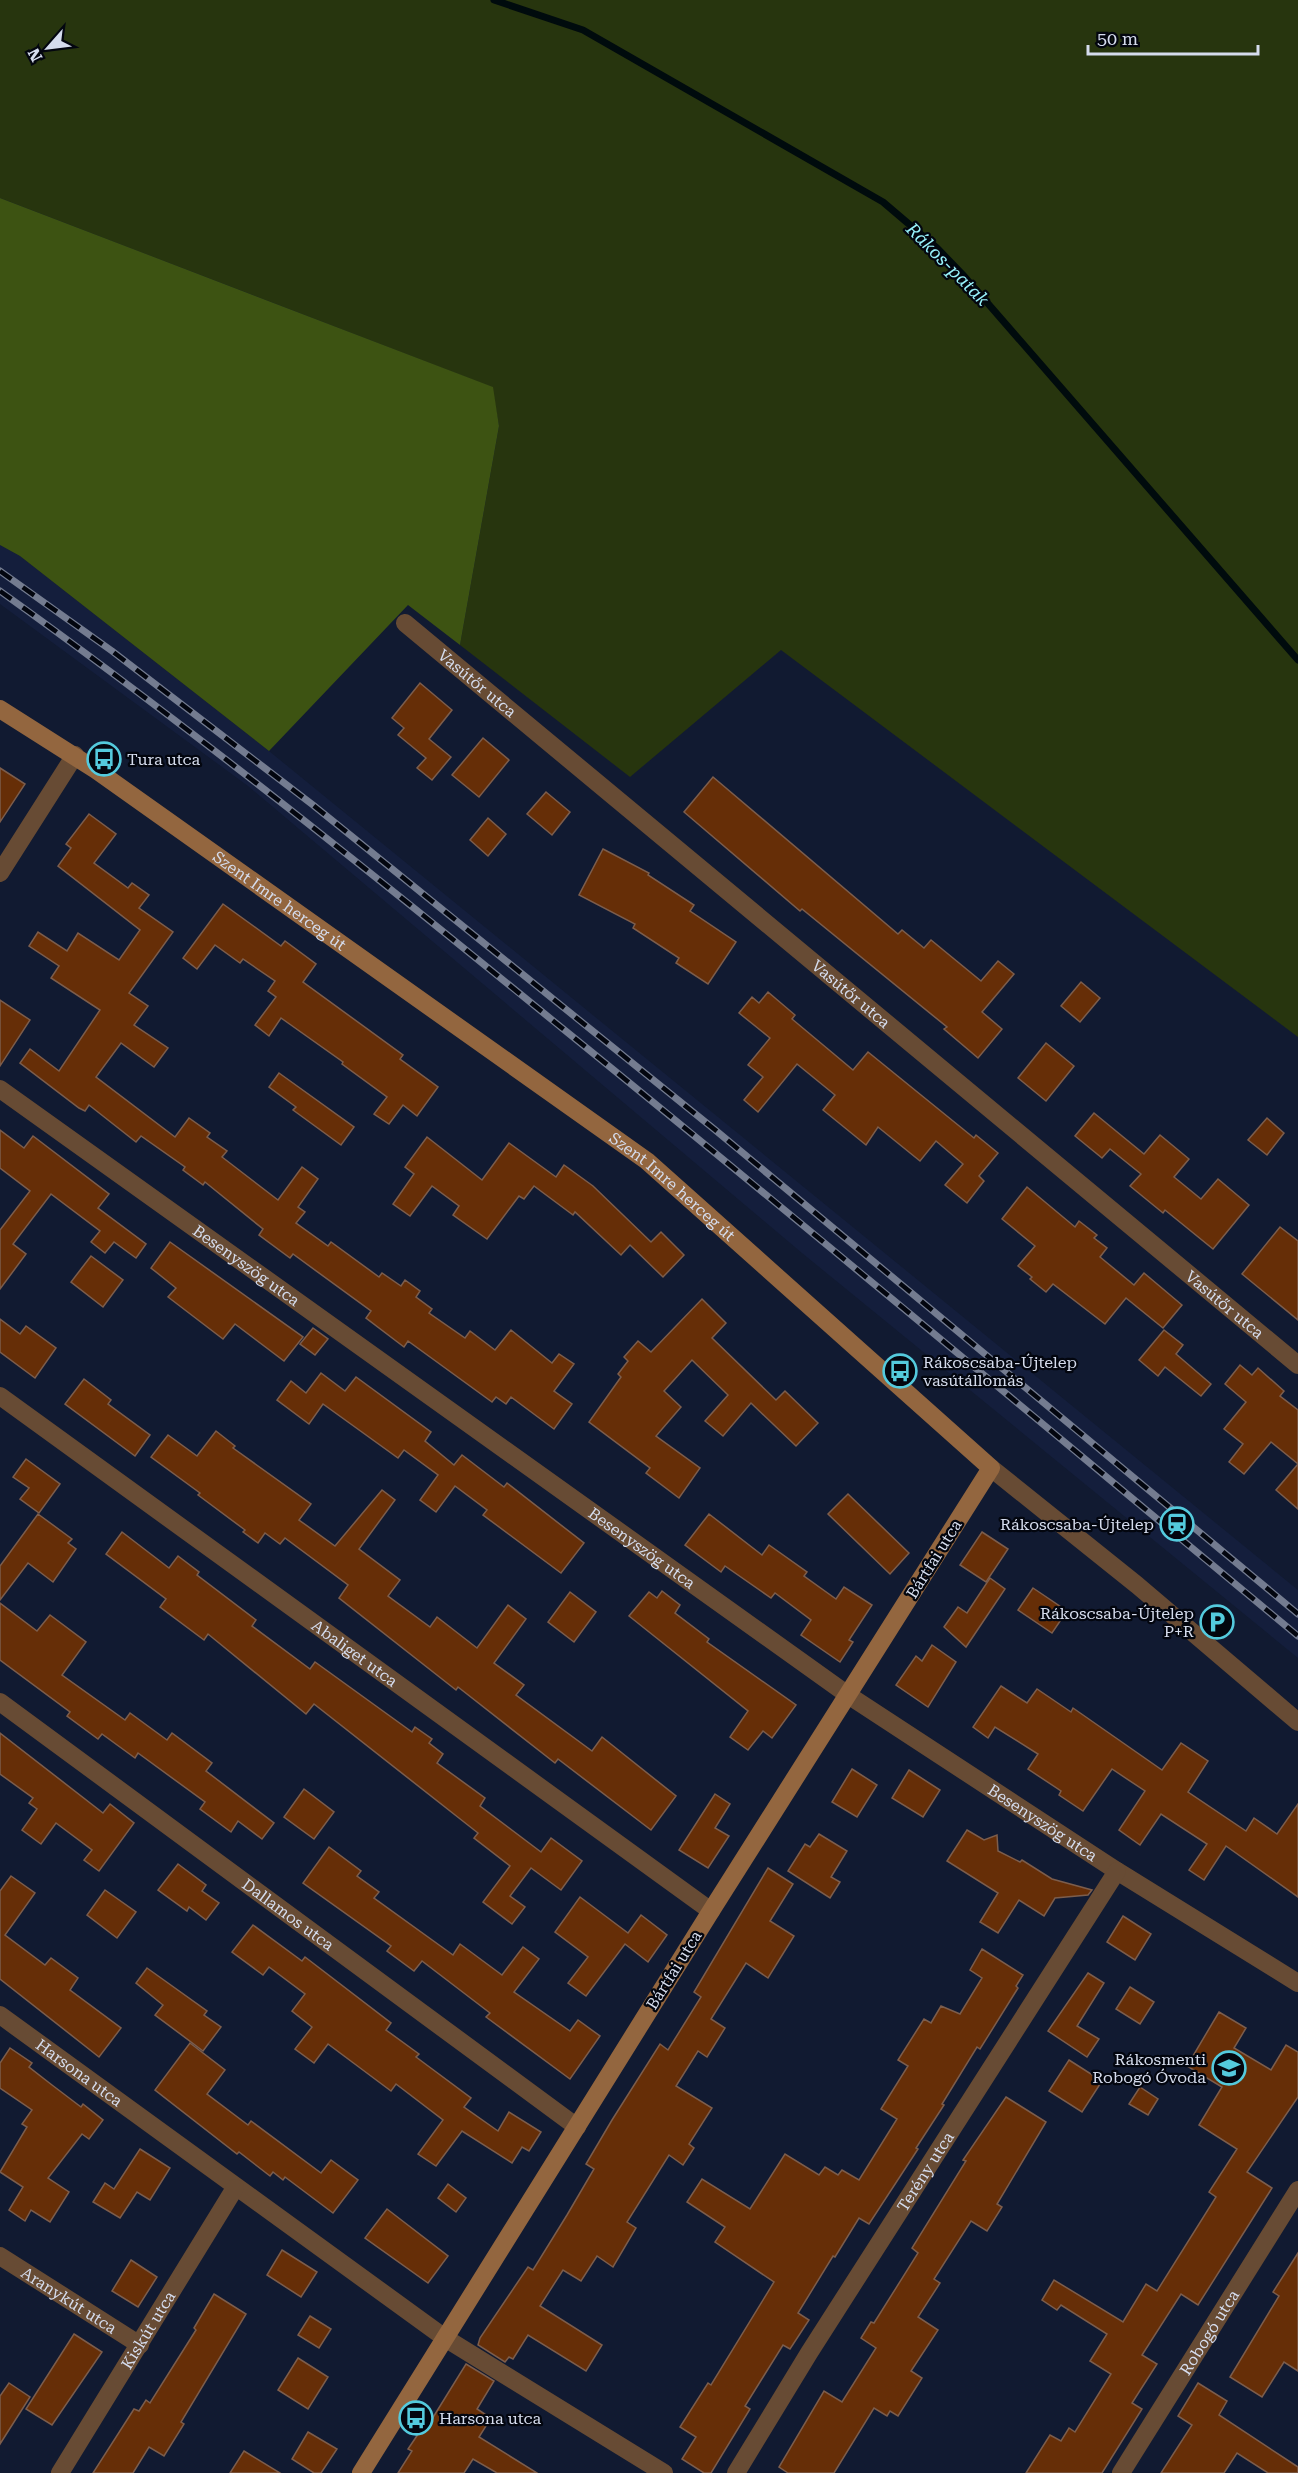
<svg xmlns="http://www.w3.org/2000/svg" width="1298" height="2473" font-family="'Roboto Serif',serif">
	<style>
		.built { fill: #141e3c }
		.green { fill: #27350e }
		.forest { fill: #3d5312 }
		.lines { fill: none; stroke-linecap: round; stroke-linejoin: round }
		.stream { stroke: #000b0d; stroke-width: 7 }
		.building { fill: #662e07; stroke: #7c5d4c; stroke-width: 1.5 }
		.street { stroke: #674b34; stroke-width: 18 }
		.secondary { stroke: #93663f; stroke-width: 18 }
		.rail-casing { stroke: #747c90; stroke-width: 7 }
		.rail { stroke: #03060f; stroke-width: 4.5; stroke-dasharray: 14; stroke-linecap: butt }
		.labels { text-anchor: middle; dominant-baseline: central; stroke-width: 4.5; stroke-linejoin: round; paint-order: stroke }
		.street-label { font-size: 16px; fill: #d5dced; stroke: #03060f }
		.poi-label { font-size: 16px; fill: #d5dced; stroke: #03060f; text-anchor: start }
		.water-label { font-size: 18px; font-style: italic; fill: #98f3fc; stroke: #03060f }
	</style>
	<rect width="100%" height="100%" fill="#111a31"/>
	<!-- built -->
	<polygon class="built" points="0,545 20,556 269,751 1298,1590 1298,1658 802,1253 248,786 0,604"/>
	<!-- green -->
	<polygon class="green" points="0,0 1298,0 1298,1037 781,650 630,777 460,645 499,426 492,387 0,198"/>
	<!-- forest -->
	<polygon class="forest" points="0,198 493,387 499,426 460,645 408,605 269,751 20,556 0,545"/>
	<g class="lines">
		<!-- stream -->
		<polyline class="stream" points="494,0 583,30 883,202 937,248 964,276 1298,660"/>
	</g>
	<!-- building -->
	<g class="building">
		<polygon points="420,683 452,710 429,739 451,757 432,780 417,768 426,758 398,735 404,728 392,718"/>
		<polygon points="483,738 509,760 479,797 452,775"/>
		<polygon points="0,768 25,784 0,822"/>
		<polygon points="713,777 898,934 902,930 924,948 931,940 981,981 998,961 1014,974 982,1012 1002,1029 978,1058 944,1029 947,1027 802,909 800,911 684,812"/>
		<polygon points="546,792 570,812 552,835 527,814"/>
		<polygon points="89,814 116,834 94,863 128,888 132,883 149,895 139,908 173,932 129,993 148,1006 134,1025 168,1048 154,1067 121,1043 96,1077 175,1137 189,1118 210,1133 207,1137 227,1151 222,1157 278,1200 302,1167 318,1179 298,1207 305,1212 296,1223 328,1246 331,1242 379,1277 382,1273 401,1286 405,1280 420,1291 416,1297 432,1309 429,1313 465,1338 470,1331 495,1350 511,1330 552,1363 559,1354 574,1364 554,1391 572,1404 554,1429 511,1397 506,1404 496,1397 492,1402 408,1341 404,1347 366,1318 371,1311 293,1254 290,1258 259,1235 263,1229 205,1182 203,1185 183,1170 185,1167 141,1136 136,1142 89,1105 85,1111 79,1108 20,1063 30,1049 59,1071 100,1010 51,978 59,966 29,946 38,932 67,951 78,933 119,960 140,930 58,866 71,848 66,844"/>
		<polygon points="488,818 506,834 488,856 470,840"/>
		<polygon points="603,849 649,873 648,875 694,905 690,911 736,942 708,984 676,963 679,958 633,928 635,924 579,895"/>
		<polygon points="223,904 281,946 285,941 316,964 303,982 403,1055 400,1059 438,1087 417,1116 403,1105 389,1124 374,1114 387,1097 342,1064 343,1062 281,1018 269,1036 255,1025 276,997 268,991 275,981 243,959 240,963 215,945 197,969 183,958"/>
		<polygon points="1081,982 1100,998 1080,1022 1061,1006"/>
		<polygon points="768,992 795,1015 792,1019 853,1070 868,1052 974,1138 976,1135 998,1153 979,1176 984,1181 967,1203 945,1185 963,1164 936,1141 920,1161 878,1127 866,1145 823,1110 835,1095 797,1064 758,1112 744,1100 763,1077 748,1065 770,1038 739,1013 752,997 759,1003"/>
		<polygon points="0,1000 30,1020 0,1066"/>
		<polygon points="1046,1043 1074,1066 1046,1101 1018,1078"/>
		<polygon points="279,1073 354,1127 341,1145 293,1110 296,1107 269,1087"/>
		<polygon points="1094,1113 1144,1154 1160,1135 1189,1159 1174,1177 1201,1199 1218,1179 1249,1205 1213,1249 1165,1210 1163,1213 1130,1186 1141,1174 1110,1149 1102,1158 1075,1136"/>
		<polygon points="1267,1118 1284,1133 1267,1155 1248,1140"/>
		<polygon points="0,1130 24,1148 33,1136 109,1194 98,1208 146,1244 136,1258 114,1242 105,1253 91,1242 100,1231 51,1194 13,1244 26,1254 0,1289 0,1230 30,1191 0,1168"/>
		<polygon points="427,1137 482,1180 509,1143 556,1177 564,1165 593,1186 651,1242 661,1232 684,1255 663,1277 630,1245 621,1255 575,1212 573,1215 534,1186 524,1199 519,1196 487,1239 453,1215 459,1206 432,1186 410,1216 393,1204 414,1174 405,1167"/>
		<polygon points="1027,1187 1075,1227 1079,1221 1097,1235 1094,1238 1107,1248 1100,1257 1134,1285 1144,1273 1182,1305 1163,1328 1126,1298 1105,1324 1053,1284 1046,1292 1030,1279 1032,1277 1018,1266 1035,1246 1002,1219"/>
		<polygon points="1280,1227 1298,1241 1298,1320 1242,1274"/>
		<polygon points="170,1242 303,1337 284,1361 235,1324 223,1339 168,1297 176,1288 151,1268"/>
		<polygon points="91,1256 123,1280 103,1307 71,1282"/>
		<polygon points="702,1299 726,1323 712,1338 776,1400 785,1391 818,1423 796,1446 751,1403 723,1436 705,1421 728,1395 692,1360 664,1391 681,1407 656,1436 700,1468 679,1498 646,1473 650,1468 589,1422 621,1377 618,1374 628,1361 624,1357 638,1341 651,1352"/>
		<polygon points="0,1319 20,1334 26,1326 56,1348 35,1378 0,1352"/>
		<polygon points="313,1328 328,1339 315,1355 300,1344"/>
		<polygon points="1164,1330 1183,1345 1176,1354 1211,1384 1201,1396 1165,1367 1158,1376 1139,1360"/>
		<polygon points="1240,1365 1252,1375 1258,1368 1284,1391 1280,1396 1298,1410 1298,1509 1276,1490 1298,1464 1271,1442 1244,1474 1229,1462 1243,1444 1224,1429 1246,1402 1225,1384"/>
		<polygon points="321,1373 345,1391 356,1377 431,1432 425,1441 454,1465 462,1455 504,1487 507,1483 584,1543 561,1573 483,1515 487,1510 455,1486 436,1512 420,1500 438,1475 404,1450 398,1458 323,1404 309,1424 277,1400 291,1381 306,1393"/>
		<polygon points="84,1379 111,1400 108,1404 150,1435 135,1456 65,1404"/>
		<polygon points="216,1431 235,1446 233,1448 311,1504 299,1520 335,1546 382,1490 395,1500 359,1549 400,1580 388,1596 430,1627 437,1617 477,1648 508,1605 526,1619 494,1663 524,1685 516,1695 592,1751 602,1737 676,1796 651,1830 558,1759 555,1763 458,1687 456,1690 339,1598 348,1585 285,1538 280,1544 265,1533 258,1543 243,1532 245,1530 198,1495 200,1493 151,1457 168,1435 197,1456"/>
		<polygon points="26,1459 60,1484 39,1513 20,1499 29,1488 13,1477"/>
		<polygon points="848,1494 909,1553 890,1574 828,1514"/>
		<polygon points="38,1514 72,1539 68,1543 76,1549 53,1582 28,1563 0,1600 0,1566"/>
		<polygon points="709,1514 762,1555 769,1545 807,1572 804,1576 836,1599 844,1587 872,1605 849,1640 853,1642 840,1662 801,1635 811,1620 775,1593 771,1598 725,1566 721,1572 685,1545"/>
		<polygon points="122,1532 169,1568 178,1556 199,1572 197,1575 256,1620 252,1626 310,1669 315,1662 412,1732 415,1727 432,1739 429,1743 443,1754 437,1763 485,1798 480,1806 541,1852 551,1838 582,1861 561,1890 531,1868 510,1896 525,1907 512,1924 483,1902 510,1866 474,1838 478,1833 314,1704 306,1714 208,1634 204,1640 160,1607 166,1599 106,1554"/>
		<polygon points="982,1532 1008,1549 986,1582 960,1565"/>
		<polygon points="990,1578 1005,1589 966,1647 944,1627 958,1607 967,1613"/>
		<polygon points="1033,1588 1067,1611 1052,1633 1018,1610"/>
		<polygon points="662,1591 680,1605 675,1613 709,1639 707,1642 796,1705 772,1738 763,1731 748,1750 730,1737 748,1711 629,1616 649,1592 657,1598"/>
		<polygon points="570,1592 596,1612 574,1642 548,1622"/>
		<polygon points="0,1603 37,1631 50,1615 86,1642 62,1675 125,1720 130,1713 167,1740 172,1733 212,1763 206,1771 274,1823 262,1839 238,1821 231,1832 200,1809 205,1802 138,1753 135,1758 102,1734 98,1739 67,1716 70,1712 0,1660"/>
		<polygon points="932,1645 956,1662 928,1707 896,1685 916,1656 922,1661"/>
		<polygon points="1001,1686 1027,1703 1037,1689 1071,1712 1073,1708 1162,1770 1181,1743 1208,1761 1188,1792 1246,1831 1254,1818 1277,1834 1298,1804 1298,1897 1226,1846 1204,1880 1189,1870 1207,1844 1161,1814 1140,1845 1119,1830 1145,1791 1112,1769 1083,1811 1059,1795 1061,1791 1028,1769 1038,1754 995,1727 988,1738 973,1727"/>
		<polygon points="0,1733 103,1813 110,1804 134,1823 99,1871 84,1860 92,1850 56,1823 41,1844 22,1830 37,1809 29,1803 33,1798 0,1774"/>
		<polygon points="852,1769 877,1785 857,1817 832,1802"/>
		<polygon points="909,1770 940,1790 923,1817 892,1798"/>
		<polygon points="304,1789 334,1812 314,1839 284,1817"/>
		<polygon points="715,1794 730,1804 715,1828 729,1836 708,1868 679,1850"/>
		<polygon points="967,1830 984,1840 997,1835 998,1851 1020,1862 1022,1860 1052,1879 1092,1890 1088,1895 1055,1898 1044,1916 1019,1900 998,1933 980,1922 998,1893 947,1861"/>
		<polygon points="819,1834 847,1851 831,1877 840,1882 830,1898 788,1871 805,1844 810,1847"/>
		<polygon points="329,1847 361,1871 357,1876 379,1892 374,1898 453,1955 460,1944 502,1975 523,1947 539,1959 514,1992 570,2031 578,2020 600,2036 570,2079 486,2017 490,2013 422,1961 414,1971 387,1951 391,1946 303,1883"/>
		<polygon points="178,1864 206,1885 202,1891 219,1903 206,1920 189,1907 187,1911 158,1890"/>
		<polygon points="768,1868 793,1884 770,1921 794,1936 768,1978 746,1963 711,2019 725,2028 707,2057 698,2051 676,2086 712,2108 689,2144 694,2148 683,2165 669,2155 627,2222 636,2228 613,2267 597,2256 581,2281 563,2270 540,2306 602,2345 586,2371 528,2335 513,2359 509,2357 505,2362 478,2345 480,2338 528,2267 533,2270 567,2215 594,2169 586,2164 612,2120 660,2044 668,2050 701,1997 694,1992"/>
		<polygon points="11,1876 35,1893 5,1935 45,1965 51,1958 78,1978 70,1990 121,2028 99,2057 0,1979 0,1891"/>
		<polygon points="105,1890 136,1912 117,1938 87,1915"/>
		<polygon points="580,1897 628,1933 641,1915 667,1935 648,1962 625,1944 586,1996 568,1983 588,1957 555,1932"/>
		<polygon points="1123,1916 1151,1934 1135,1960 1107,1942"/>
		<polygon points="253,1925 302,1961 305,1957 391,2023 386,2030 419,2054 416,2057 471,2098 464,2107 498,2131 509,2112 541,2132 529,2151 522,2147 512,2163 462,2131 436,2166 418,2154 443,2120 396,2084 391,2091 328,2044 314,2063 295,2049 312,2027 292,2011 305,1994 269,1967 263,1975 232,1952"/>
		<polygon points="982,1949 1023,1975 1016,1986 1018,1988 980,2049 977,2047 942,2104 944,2105 916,2148 918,2149 869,2224 859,2218 835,2257 833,2256 798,2313 809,2320 790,2349 783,2345 745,2406 750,2409 711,2473 704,2473 682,2459 696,2437 680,2427 708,2383 711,2385 774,2282 715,2242 725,2227 687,2202 702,2179 750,2209 785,2154 819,2175 825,2167 838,2175 842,2170 859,2180 897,2119 881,2109 908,2066 898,2060 924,2019 931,2023 941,2006 960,2014 982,1978 970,1970"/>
		<polygon points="147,1968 207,2011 204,2015 221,2027 203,2051 155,2015 163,2005 136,1983"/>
		<polygon points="1088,1973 1104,1983 1077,2026 1099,2039 1087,2057 1048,2031"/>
		<polygon points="1130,1987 1154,2002 1140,2024 1116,2009"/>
		<polygon points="1219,2012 1246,2028 1234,2048 1271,2070 1286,2045 1298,2052 1298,2097 1247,2172 1272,2188 1198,2305 1181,2294 1142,2355 1157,2364 1132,2403 1142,2409 1102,2473 1026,2473 1050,2435 1061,2441 1069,2428 1075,2432 1111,2374 1090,2361 1107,2334 1061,2305 1057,2310 1042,2300 1054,2280 1123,2322 1146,2284 1157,2291 1216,2197 1209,2192 1237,2149 1199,2125 1222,2087 1187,2066"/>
		<polygon points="190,2043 225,2070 207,2094 248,2125 251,2121 321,2173 331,2160 358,2180 333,2213 285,2177 283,2180 273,2172 270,2176 239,2152 237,2154 155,2090"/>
		<polygon points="10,2048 32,2063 29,2067 52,2085 81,2107 83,2104 103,2120 89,2139 82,2134 48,2178 69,2192 50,2222 31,2210 25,2221 9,2210 23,2187 0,2172 27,2127 22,2124 32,2110 0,2088 0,2063"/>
		<polygon points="1069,2060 1102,2081 1082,2112 1049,2091"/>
		<polygon points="1140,2087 1158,2099 1148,2115 1129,2104"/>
		<polygon points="1006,2097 1046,2122 997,2204 1002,2207 987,2231 971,2221 934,2279 940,2283 918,2317 938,2330 911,2371 922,2378 898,2416 890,2411 887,2416 874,2408 834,2473 788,2473 779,2467 824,2391 842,2402 876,2348 861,2338 871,2322 874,2323 918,2253 912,2248 966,2161 963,2160"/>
		<polygon points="140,2149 170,2168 150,2200 137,2192 120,2218 93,2202 105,2183 114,2189"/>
		<polygon points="448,2184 466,2198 456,2212 438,2198"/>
		<polygon points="387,2209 448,2256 428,2283 365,2238"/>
		<polygon points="282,2250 317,2272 301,2297 267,2275"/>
		<polygon points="1298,2253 1298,2371 1284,2362 1262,2397 1230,2377 1279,2296 1273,2292"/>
		<polygon points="131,2260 157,2277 138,2307 112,2291"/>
		<polygon points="214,2294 246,2314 181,2422 184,2424 164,2456 149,2447 133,2473 93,2473 134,2409 139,2411 146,2400 150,2403 196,2330 194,2328"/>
		<polygon points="310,2316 331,2329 319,2348 298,2335"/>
		<polygon points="74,2334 102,2352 52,2425 26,2409"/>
		<polygon points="298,2358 328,2377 308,2409 278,2390"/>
		<polygon points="466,2364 494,2381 477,2409 491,2418 479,2437 537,2473 497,2473 473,2459 464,2473 398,2473 412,2451 408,2449 429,2418 432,2419"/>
		<polygon points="9,2383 30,2397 0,2444 0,2396"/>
		<polygon points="1198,2383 1227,2401 1219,2415 1298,2467 1298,2473 1268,2473 1237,2453 1224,2473 1161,2473 1192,2425 1178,2416"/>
		<polygon points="308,2432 337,2449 321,2473 314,2473 292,2459"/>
		<polygon points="244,2451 280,2473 230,2473"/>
	</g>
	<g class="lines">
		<!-- street -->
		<g class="street">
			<path id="s1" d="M405 623 1298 1365"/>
			<polyline points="0,873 75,755"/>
			<path id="s2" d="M0 1089 848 1695 1117 1871 1298 1983"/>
			<path id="s3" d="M0 1396 711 1911"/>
			<polyline points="991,1468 1137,1585 1298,1722"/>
			<path id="s4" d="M0 1702 577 2127"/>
			<path id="s5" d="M0 2015 445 2338 664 2473"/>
			<path id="s6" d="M0 2256 140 2345"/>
			<path id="s7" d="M60 2473 235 2188"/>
			<path id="s8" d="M736 2473 809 2353 1117 1871"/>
			<path id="s9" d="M1121 2473 1298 2190"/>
		</g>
		<!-- secondary -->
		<path class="secondary" id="s10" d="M0 709 96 770 647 1161 991 1468 711 1911 361 2473"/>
		<defs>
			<g id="rail">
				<polyline points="0,571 112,651 313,805 714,1129 1298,1614"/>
				<path d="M0 591C193 729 378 878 562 1028 809 1228 1053 1433 1298 1636"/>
			</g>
		</defs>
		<!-- rail casing -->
		<use href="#rail" class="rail-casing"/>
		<!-- rail -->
		<use href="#rail" class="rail"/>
	</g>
	<!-- icons -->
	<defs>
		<symbol id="bus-ring" viewBox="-11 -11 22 22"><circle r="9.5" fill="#03060f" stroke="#54cadd" stroke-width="1.5"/><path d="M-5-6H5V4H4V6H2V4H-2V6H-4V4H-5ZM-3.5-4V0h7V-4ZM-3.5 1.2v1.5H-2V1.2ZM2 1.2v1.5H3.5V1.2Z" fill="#54cadd"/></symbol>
		<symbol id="station-ring" viewBox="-11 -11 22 22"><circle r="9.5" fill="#03060f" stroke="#54cadd" stroke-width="1.5"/><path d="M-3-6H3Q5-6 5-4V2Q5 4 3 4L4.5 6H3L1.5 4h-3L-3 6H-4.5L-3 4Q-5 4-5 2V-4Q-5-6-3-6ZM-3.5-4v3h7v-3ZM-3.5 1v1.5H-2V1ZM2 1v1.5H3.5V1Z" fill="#54cadd"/></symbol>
		<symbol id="parking-ring" viewBox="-11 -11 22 22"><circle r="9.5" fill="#03060f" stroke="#54cadd" stroke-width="1.5"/><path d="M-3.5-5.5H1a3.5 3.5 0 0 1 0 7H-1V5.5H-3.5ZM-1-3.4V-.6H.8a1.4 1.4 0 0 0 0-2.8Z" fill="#54cadd"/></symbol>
		<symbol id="school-ring" viewBox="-11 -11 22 22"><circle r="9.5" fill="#03060f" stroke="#54cadd" stroke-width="1.5"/><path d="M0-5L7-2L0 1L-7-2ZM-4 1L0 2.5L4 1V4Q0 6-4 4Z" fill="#54cadd"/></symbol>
	</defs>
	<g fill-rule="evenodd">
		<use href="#bus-ring" x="85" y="740" width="38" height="38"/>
		<use href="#bus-ring" x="881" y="1352" width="38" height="38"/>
		<use href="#station-ring" x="1158" y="1505" width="38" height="38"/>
		<use href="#parking-ring" x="1198" y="1603" width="38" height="38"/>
		<use href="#school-ring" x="1210" y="2049" width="38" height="38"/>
		<use href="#bus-ring" x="397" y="2399" width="38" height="38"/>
	</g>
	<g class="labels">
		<!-- street labels -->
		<g class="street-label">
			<text stroke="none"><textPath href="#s1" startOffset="94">Vasútőr utca</textPath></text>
			<text stroke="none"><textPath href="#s10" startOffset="339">Szent Imre herceg út</textPath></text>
			<text stroke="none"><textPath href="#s1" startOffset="580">Vasútőr utca</textPath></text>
			<text stroke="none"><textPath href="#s10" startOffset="825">Szent Imre herceg út</textPath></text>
			<text stroke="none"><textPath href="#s2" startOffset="303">Besenyszög utca</textPath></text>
			<text stroke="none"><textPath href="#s1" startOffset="1066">Vasútőr utca</textPath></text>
			<text stroke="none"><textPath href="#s2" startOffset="789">Besenyszög utca</textPath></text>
			<text transform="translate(934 1559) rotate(-58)">Bártfai utca</text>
			<text stroke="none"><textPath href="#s3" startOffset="438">Abaliget utca</textPath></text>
			<text stroke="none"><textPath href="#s2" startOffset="1275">Besenyszög utca</textPath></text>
			<text stroke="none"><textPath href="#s4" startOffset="358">Dallamos utca</textPath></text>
			<text transform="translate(674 1970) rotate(-58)">Bártfai utca</text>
			<text stroke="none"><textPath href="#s5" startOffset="98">Harsona utca</textPath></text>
			<text stroke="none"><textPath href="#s8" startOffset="356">Terény utca</textPath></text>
			<text stroke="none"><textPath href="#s6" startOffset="82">Aranykút utca</textPath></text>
			<text stroke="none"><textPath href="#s7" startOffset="168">Kiskút utca</textPath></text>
			<text stroke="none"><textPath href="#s9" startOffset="166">Robogó utca</textPath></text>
		</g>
		<!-- poi labels -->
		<g class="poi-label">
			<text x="127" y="759">Tura utca</text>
			<text x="923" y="1362">Rákoscsaba-Újtelep<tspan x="923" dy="18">vasútállomás</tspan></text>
			<text x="1154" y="1524" text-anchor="end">Rákoscsaba-Újtelep</text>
			<text x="1194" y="1613" text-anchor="end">Rákoscsaba-Újtelep<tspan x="1194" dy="18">P+R</tspan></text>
			<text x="1206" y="2059" text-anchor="end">Rákosmenti<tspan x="1206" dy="18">Robogó Óvoda</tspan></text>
			<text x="439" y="2418">Harsona utca</text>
		</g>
		<!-- water labels -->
		<g class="water-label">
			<text transform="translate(948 264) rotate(45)">Rákos-patak</text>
		</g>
	</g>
	<!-- north arrow -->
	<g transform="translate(48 48) rotate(242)" stroke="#03060f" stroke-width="4.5" paint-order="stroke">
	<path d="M0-4.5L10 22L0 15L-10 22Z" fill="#d5dced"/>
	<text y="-9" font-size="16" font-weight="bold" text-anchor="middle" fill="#d5dced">N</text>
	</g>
	<!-- scale -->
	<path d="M1088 45v9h170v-9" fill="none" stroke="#d5dced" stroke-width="3"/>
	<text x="1097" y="45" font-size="18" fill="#d5dced" stroke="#03060f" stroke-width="4.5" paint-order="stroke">50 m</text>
</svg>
